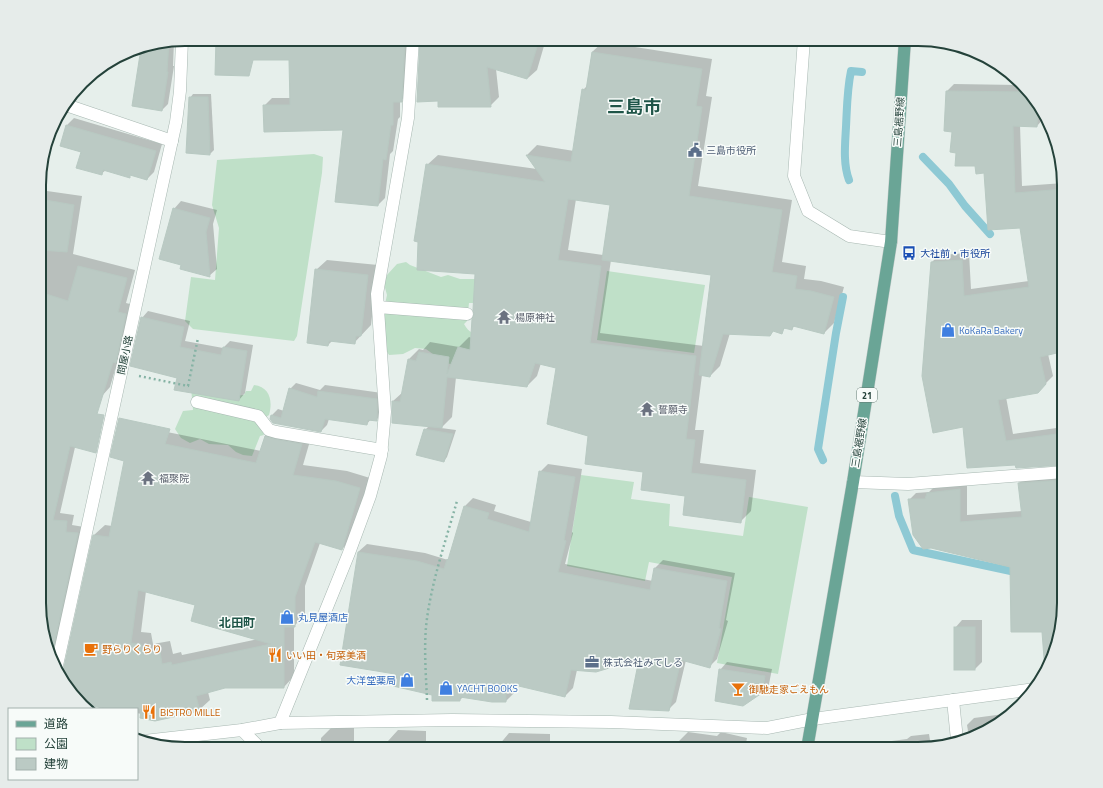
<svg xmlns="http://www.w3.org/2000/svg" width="1103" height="788" font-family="'Titillium Web','Noto Sans JP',sans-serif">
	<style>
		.green { fill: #bfe0c8 }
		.shadow { fill: #0003; fill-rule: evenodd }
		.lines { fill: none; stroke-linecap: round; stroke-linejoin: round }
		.stream { stroke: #8ec9d4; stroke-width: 8 }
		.building { fill: #bbcac4; stroke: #b8c9c2; fill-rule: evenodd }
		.minor-casing { stroke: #a8b8b2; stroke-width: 13 }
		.major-casing { stroke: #c2cac8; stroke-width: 13 }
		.path { stroke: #86b3a5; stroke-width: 2.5; stroke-dasharray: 2 3; stroke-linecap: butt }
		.minor { stroke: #fff; stroke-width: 12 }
		.major { stroke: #6aa596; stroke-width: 12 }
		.labels { text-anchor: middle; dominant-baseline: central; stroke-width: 3; stroke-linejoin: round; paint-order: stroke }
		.shield { fill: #f7fbf9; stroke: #637a73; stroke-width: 1 }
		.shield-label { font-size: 9px; font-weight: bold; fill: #24423a }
		.street-label { font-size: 10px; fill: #24423a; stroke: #f7fbf9 }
		.service-label { font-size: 10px; fill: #4e5e75; stroke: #f7fbf9; text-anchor: start }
		.transit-label { font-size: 10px; fill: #164399; stroke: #f7fbf9; text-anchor: start }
		.worship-label { font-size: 10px; fill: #5b616d; stroke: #f7fbf9; text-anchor: start }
		.shop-label { font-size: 10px; fill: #366cbe; stroke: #f7fbf9; text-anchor: start }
		.food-label { font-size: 10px; fill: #c56008; stroke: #f7fbf9; text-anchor: start }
		.quarter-label { font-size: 12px; font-weight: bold; fill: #1f5548; stroke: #f7fbf9 }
		.town-label { font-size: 18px; font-weight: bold; fill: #1f5548; stroke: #f7fbf9 }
		.rim { fill: none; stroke: #24423a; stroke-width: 2 }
	</style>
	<rect width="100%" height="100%" fill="#e6efeb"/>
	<!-- green -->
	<g class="green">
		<polygon points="314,154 323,157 322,173 297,336 294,341 193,329 185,321 191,277 215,280 219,228 212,205 217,160"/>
		<path d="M406 262 410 265 441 277 448 275 460 279H480L484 303H469L467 321 464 324C469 333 474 334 483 335L457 365 445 363 426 349 415 348 403 354 389 355 386 350 383 313 387 295 384 284 387 275 397 264Z"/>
		<polygon points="607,271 705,285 694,353 597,340"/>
		<path d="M254 385C270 387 273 401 269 415 260 420 261 427 264 435L260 436 252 456 243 455 236 452 228 445 209 444 200 439 190 443 181 438 175 429 183 411 193 410 191 387 231 396 244 395 246 391H251Z"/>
		<polygon points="581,475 634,482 631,499 670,504 669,526 743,536 749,497 808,507 778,674 717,663 732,577 649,562 645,581 567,566"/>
	</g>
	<!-- shadow -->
	<g class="shadow">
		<polygon points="251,39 412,39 409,93 400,101 400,117 398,119 393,151 390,154 385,198 378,205 344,129 264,106 272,98 291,98 290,59"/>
		<polygon points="421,39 546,39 537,70 528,78 496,69 499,97 490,106 439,100"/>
		<polygon points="174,41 173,66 174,66 168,104 162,110 134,106 142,48"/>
		<path d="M603 42 712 59 706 96 712 97 698 186 792 200 782 262 806 266 804 279 821 281 844 287 834 323 824 333 795 325 792 329 786 327 781 332 774 330 770 335 730 333 720 366 710 376 702 375 695 430H704L700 463 756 470 751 511 740 522 687 495 644 471 589 436 557 367 541 363 537 376 527 386 456 377 452 417 441 428 456 430 447 457 444 461 425 430 429 426 393 401 403 392 409 359 419 349 423 350 430 342 459 347 469 337 472 338 476 314V273L427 165 438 155 537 169 527 155 537 145 574 151 583 90 587 86 592 52ZM576 199 611 204 603 255 568 250ZM611 260 712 274 704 346 600 333Z"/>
		<polygon points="954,84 1020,85 1044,115 1044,118 1037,126 1020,125 1022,186 1064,183 1064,348 1061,351 1048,354 1053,376 1037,392 1006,397 1013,434 1064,427 1064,464 1016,464 964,426 932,262 939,255 969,253 971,289 1029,281 1021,226 985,172 957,152 947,91"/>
		<polygon points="193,94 211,94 214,150 210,154 187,152 190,98"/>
		<polygon points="74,118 162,144 154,172 147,179 131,175 129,176 106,170 101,174 82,152 61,145 67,125"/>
		<polygon points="40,190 82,196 73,254 135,270 126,303 134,305 110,387 102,396 40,296"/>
		<polygon points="181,201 217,210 213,224 217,269 209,276 174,209"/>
		<polygon points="327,260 378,265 371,325 354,343 333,340 328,345 316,270"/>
		<polygon points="148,311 190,321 185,341 223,348 230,341 253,345 245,393 239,400 179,377 142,318"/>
		<polygon points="296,383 320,390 325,385 382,393 382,414 376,420 371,419 367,424 329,419 327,425 321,431 271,419 272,415 278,409 284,411 290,389"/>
		<polygon points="40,410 81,421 60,513 74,515 72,525 84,527 59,642 53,648 49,648 40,622"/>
		<path d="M276 426 286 429 312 434 303 465 347 471 370 478 352 539 342 549 320 543 305 586V615L294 626V676L284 687H225L208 692 210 700 199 710 141 714 137 713V709H117L94 535 105 525 112 526 167 432 261 451 265 436ZM146 591 196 604 258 639 182 655 181 652 173 654 170 641 153 644 151 633 141 632Z"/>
		<polygon points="548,464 582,469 572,532 573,533 565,564 653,581 655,568 663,560 735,573 726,620 728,621 717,659 709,667 686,660 676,702 668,710 640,658 577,670 573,688 565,696 514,684 514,693 506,701 464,696 460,700 433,694 397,673 358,552 367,544 425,553 448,560 450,558 465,506 473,498 496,505 494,511 531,522 540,472"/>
		<polygon points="1064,473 1064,574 1011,566 909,500 916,493 929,492 935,486 967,482 967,515 1022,511 1019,483 1026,476"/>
		<polygon points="962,620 982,620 982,662 975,669 955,628"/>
		<polygon points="727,662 772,669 769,684 762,692 720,670"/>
		<polygon points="1004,714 1004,716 982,734 969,737 967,725 974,718"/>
		<polygon points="331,728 354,728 354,743 388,741 398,730 426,731 426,749 321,749 321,738"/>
		<polygon points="688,732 717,736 721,732 747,738 745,749 677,749 678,742"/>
		<polygon points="509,733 550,734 550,749 467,749 474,743 499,745"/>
		<polygon points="929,734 931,746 918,749 877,749 884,742 907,739 911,736"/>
		<polygon points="630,746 656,749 627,749"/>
	</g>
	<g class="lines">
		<!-- stream -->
		<g class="stream">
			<polyline points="923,157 949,184 965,206 990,234"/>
			<path d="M849 180C843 164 845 145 846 127 847 108 847 90 851 71L862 72"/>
			<polyline points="823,460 818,449 836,333 843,297"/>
			<polyline points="895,496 899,516 913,550 1020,573"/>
		</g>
	</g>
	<!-- building -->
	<g class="building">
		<polygon points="216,39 405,39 402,102 393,102 393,125 391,125 386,160 383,159 378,206 335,202 343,130 264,132 263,105 290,105 289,60 253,60 249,76 215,75"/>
		<polygon points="420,39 522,39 538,44 527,79 487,67 491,107 438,107 438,101 417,102"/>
		<polygon points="169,42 167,72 168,72 162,111 132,106 141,48"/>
		<polygon points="592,52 702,69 696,106 702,107 689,196 782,210 772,272 797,276 795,289 811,291 834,297 824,334 793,326 792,330 784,328 782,334 773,331 770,336 723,334 710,377 699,375 711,275 602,260 610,205 568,199 558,260 601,266 590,343 696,356 686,439 695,440 691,473 746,480 741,523 683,515 685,496 641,490 643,472 585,464 588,436 547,424 556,368 535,363 527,387 447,377 442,428 392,423 392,401 400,402 408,359 416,361 419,352 449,357 447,374 458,347 470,350 472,319 474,314 473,310 475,274 417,270 418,242 414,241 426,164 545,182 526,155 571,162 582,89 586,90"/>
		<polygon points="946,91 1026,92 1038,107 1037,127 1013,126 1015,193 1064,189 1064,325 1056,327 1061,352 1040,357 1046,384 1038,393 998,400 1006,441 1064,433 1064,465 1016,468 1015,465 967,468 963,427 933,433 922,376 931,262 962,260 964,296 1029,287 1020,228 988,230 984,173 976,174 975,166 955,166 956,153 950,152 952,132 944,131"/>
		<polygon points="189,97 208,97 210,155 186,153"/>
		<polygon points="66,125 156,151 147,180 130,175 130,178 103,170 102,175 76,168 81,152 60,146"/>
		<polygon points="40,199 74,205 67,252 40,250"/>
		<polygon points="173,208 210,218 206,232 210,277 180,269 181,265 159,259"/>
		<polygon points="78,266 127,278 118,312 126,314 116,363 113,362 97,414 104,415 96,453 70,446 53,520 67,521 66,532 78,533 52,655 40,622 40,292 68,301"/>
		<polygon points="315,269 368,275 361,336 356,336 355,344 329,341 328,346 307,343"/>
		<polygon points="141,317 184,327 180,347 221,355 223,347 247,351 239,401 174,390 177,378 130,366"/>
		<polygon points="289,388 317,397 318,391 377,399 377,421 368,420 367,425 325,419 321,432 273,423 270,419 271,415 281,418"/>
		<path d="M119 418 170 429 165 444 256 463 265 436 275 439 302 444 293 475 336 481 360 488 342 550 315 542 295 597V627H284V688H225L196 696 200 711 155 721 140 718 141 709H106L82 703 59 677 63 672 93 535 109 537 124 461 110 457ZM138 590 195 605 191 621 271 644 172 665 171 662 162 664 160 651 143 654 141 644 131 643Z"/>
		<polygon points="424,429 453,434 444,462 416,455"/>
		<polygon points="539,471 575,477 564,540 566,541 558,572 650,590 654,568 727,581 719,628 721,629 710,668 681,660 669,711 629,709 639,659 596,672 571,670 565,697 506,683 506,702 492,702 460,697 460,701 432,701 432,695 393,686 395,674 340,665 358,552 417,561 444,569 447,559 448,560 464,506 489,513 487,519 529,532"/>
		<polygon points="1064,480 1064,612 1056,650 1045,671 1042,632 1011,632 1010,567 931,548 923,549 913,535 908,499 925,499 927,493 960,489 960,522 1022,517 1018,483"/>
		<rect x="954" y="627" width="21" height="43"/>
		<polygon points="719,669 765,676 762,693 743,706 715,701"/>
	</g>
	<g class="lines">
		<defs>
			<g id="minor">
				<polyline points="804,39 794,176 808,211 849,236 891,242"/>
				<polyline points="66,105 172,141"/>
				<polyline points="378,307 467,314"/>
				<polyline points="197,402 258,416 269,430 276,432 382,450"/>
				<polyline points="853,482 908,484 1064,472"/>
				<polyline points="56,670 176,122 180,91 182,40"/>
				<polyline points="953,700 957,740"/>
				<polyline points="280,723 349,553 370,496 381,456 385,412 377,294 408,118 413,39"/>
				<polyline points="242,730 261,749"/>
				<polyline points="137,740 144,741 242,730 280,723 452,720 611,722 767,728 813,719 1035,689"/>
			</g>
			<polyline id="major" points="807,749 853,482 891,242 905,39"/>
		</defs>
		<!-- minor casing -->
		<use href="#minor" class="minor-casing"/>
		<!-- major casing -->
		<use href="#major" class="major-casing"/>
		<!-- path -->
		<g class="path">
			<polyline points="139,376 188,386 198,338"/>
			<path d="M427 700C426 676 424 651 426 627 430 586 446 540 457 501"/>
		</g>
		<!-- minor -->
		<use href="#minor" class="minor"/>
		<!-- major -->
		<use href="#major" class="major"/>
	</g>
	<!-- icons -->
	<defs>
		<symbol id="civic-bare" viewBox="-9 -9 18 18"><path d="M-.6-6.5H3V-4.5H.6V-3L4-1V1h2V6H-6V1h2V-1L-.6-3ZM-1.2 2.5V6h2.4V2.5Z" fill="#5c6f8a" stroke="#f7fbf9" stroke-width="2.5" paint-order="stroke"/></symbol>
		<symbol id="bus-bare" viewBox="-9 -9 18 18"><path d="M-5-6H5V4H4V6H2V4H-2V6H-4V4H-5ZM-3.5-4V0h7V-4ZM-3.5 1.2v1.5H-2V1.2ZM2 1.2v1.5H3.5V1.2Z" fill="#1a4fb4" stroke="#f7fbf9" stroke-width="2.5" paint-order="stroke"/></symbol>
		<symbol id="temple-bare" viewBox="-9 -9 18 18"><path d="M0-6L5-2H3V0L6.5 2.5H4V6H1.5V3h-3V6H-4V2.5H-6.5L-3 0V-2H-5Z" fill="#6b7280" stroke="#f7fbf9" stroke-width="2.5" paint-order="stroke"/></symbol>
		<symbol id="shop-bare" viewBox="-9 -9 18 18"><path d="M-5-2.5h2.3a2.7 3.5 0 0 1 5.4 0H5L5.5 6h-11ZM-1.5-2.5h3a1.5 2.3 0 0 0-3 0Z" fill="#3f7fe0" stroke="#f7fbf9" stroke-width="2.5" paint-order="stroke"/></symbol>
		<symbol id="cafe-bare" viewBox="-9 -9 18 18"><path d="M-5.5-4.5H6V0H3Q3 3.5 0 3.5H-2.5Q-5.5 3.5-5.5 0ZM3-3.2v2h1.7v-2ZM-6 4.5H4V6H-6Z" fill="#e8710a" stroke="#f7fbf9" stroke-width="2.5" paint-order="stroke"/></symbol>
		<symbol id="restaurant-bare" viewBox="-9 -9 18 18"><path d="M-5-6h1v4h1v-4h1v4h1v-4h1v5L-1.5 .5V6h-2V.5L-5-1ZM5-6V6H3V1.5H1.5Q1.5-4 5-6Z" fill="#e8710a" stroke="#f7fbf9" stroke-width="2.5" paint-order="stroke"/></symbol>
		<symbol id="office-bare" viewBox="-9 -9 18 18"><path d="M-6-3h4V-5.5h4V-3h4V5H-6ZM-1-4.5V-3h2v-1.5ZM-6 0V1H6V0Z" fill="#5c6f8a" stroke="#f7fbf9" stroke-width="2.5" paint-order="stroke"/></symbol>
		<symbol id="bar-bare" viewBox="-9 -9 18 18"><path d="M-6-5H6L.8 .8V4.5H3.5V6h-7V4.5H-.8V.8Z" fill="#e8710a" stroke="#f7fbf9" stroke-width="2.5" paint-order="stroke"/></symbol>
	</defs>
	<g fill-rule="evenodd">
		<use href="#civic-bare" x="685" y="140" width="20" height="20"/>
		<use href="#bus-bare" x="899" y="243" width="20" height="20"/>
		<use href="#temple-bare" x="494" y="307" width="20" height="20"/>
		<use href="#shop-bare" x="938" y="320" width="20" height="20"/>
		<use href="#temple-bare" x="637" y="399" width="20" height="20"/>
		<use href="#temple-bare" x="138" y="468" width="20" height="20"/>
		<use href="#shop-bare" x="277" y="607" width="20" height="20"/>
		<use href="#cafe-bare" x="81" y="639" width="20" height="20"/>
		<use href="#restaurant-bare" x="265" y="645" width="20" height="20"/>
		<use href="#office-bare" x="582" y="652" width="20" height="20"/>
		<use href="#shop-bare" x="397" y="670" width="20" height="20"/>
		<use href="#shop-bare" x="436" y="678" width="20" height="20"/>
		<use href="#bar-bare" x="728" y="679" width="20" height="20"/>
		<use href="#restaurant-bare" x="139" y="702" width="20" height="20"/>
	</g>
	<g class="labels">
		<!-- shield labels -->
		<rect class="shield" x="857" y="388" width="20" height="14" rx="3"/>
		<g class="shield-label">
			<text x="867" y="395">21</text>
		</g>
		<!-- street labels -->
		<g class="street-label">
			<text transform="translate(899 122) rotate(-86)">三島裾野線</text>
			<text transform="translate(125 355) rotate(-78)">問屋小路</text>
			<text transform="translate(859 443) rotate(-81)">三島裾野線</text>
		</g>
		<!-- service labels -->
		<g class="service-label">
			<text x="706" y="150">三島市役所</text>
			<text x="603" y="662">株式会社みてしる</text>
		</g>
		<!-- transit labels -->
		<g class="transit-label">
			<text x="920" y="253">大社前・市役所</text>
		</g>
		<!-- worship labels -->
		<g class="worship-label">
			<text x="515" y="317">楊原神社</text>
			<text x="658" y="409">誓願寺</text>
			<text x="159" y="478">福聚院</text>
		</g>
		<!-- shop labels -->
		<g class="shop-label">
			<text x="959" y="330">KoKaRa Bakery</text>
			<text x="298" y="617">丸見屋酒店</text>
			<text x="396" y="680" text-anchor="end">大洋堂薬局</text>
			<text x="457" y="688">YACHT BOOKS</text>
		</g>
		<!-- food labels -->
		<g class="food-label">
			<text x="102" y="649">野らりくらり</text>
			<text x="286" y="655">いい田・旬菜美酒</text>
			<text x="749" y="689">御馳走家ごえもん</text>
			<text x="160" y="712">BISTRO MILLE</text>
		</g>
		<!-- quarter labels -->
		<g class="quarter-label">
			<text x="237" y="622">北田町</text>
		</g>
		<!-- town labels -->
		<g class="town-label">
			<text x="634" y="106">三島市</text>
		</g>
	</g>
	<!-- crop -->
	<path d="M0 0H1103V788H0ZM185 46H918A139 139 0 0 1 1057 185V603A139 139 0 0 1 918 742H185A139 139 0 0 1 46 603V185A139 139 0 0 1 185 46Z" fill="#e6ecea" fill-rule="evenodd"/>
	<path class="rim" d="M185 46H918A139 139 0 0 1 1057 185V603A139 139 0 0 1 918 742H185A139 139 0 0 1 46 603V185A139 139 0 0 1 185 46Z"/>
	<!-- legend -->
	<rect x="8" y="708" width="130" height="72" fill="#f7fbf9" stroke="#a3b1ad"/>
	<rect x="16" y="721" width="20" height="6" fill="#6aa596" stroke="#a3b1ad"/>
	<text x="44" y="728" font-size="12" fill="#24423a">道路</text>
	<rect x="16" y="738" width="20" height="12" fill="#bfe0c8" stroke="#a3b1ad"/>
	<text x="44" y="748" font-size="12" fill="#24423a">公園</text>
	<rect x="16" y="758" width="20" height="12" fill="#bbcac4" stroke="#a3b1ad"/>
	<text x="44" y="768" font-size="12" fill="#24423a">建物</text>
</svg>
